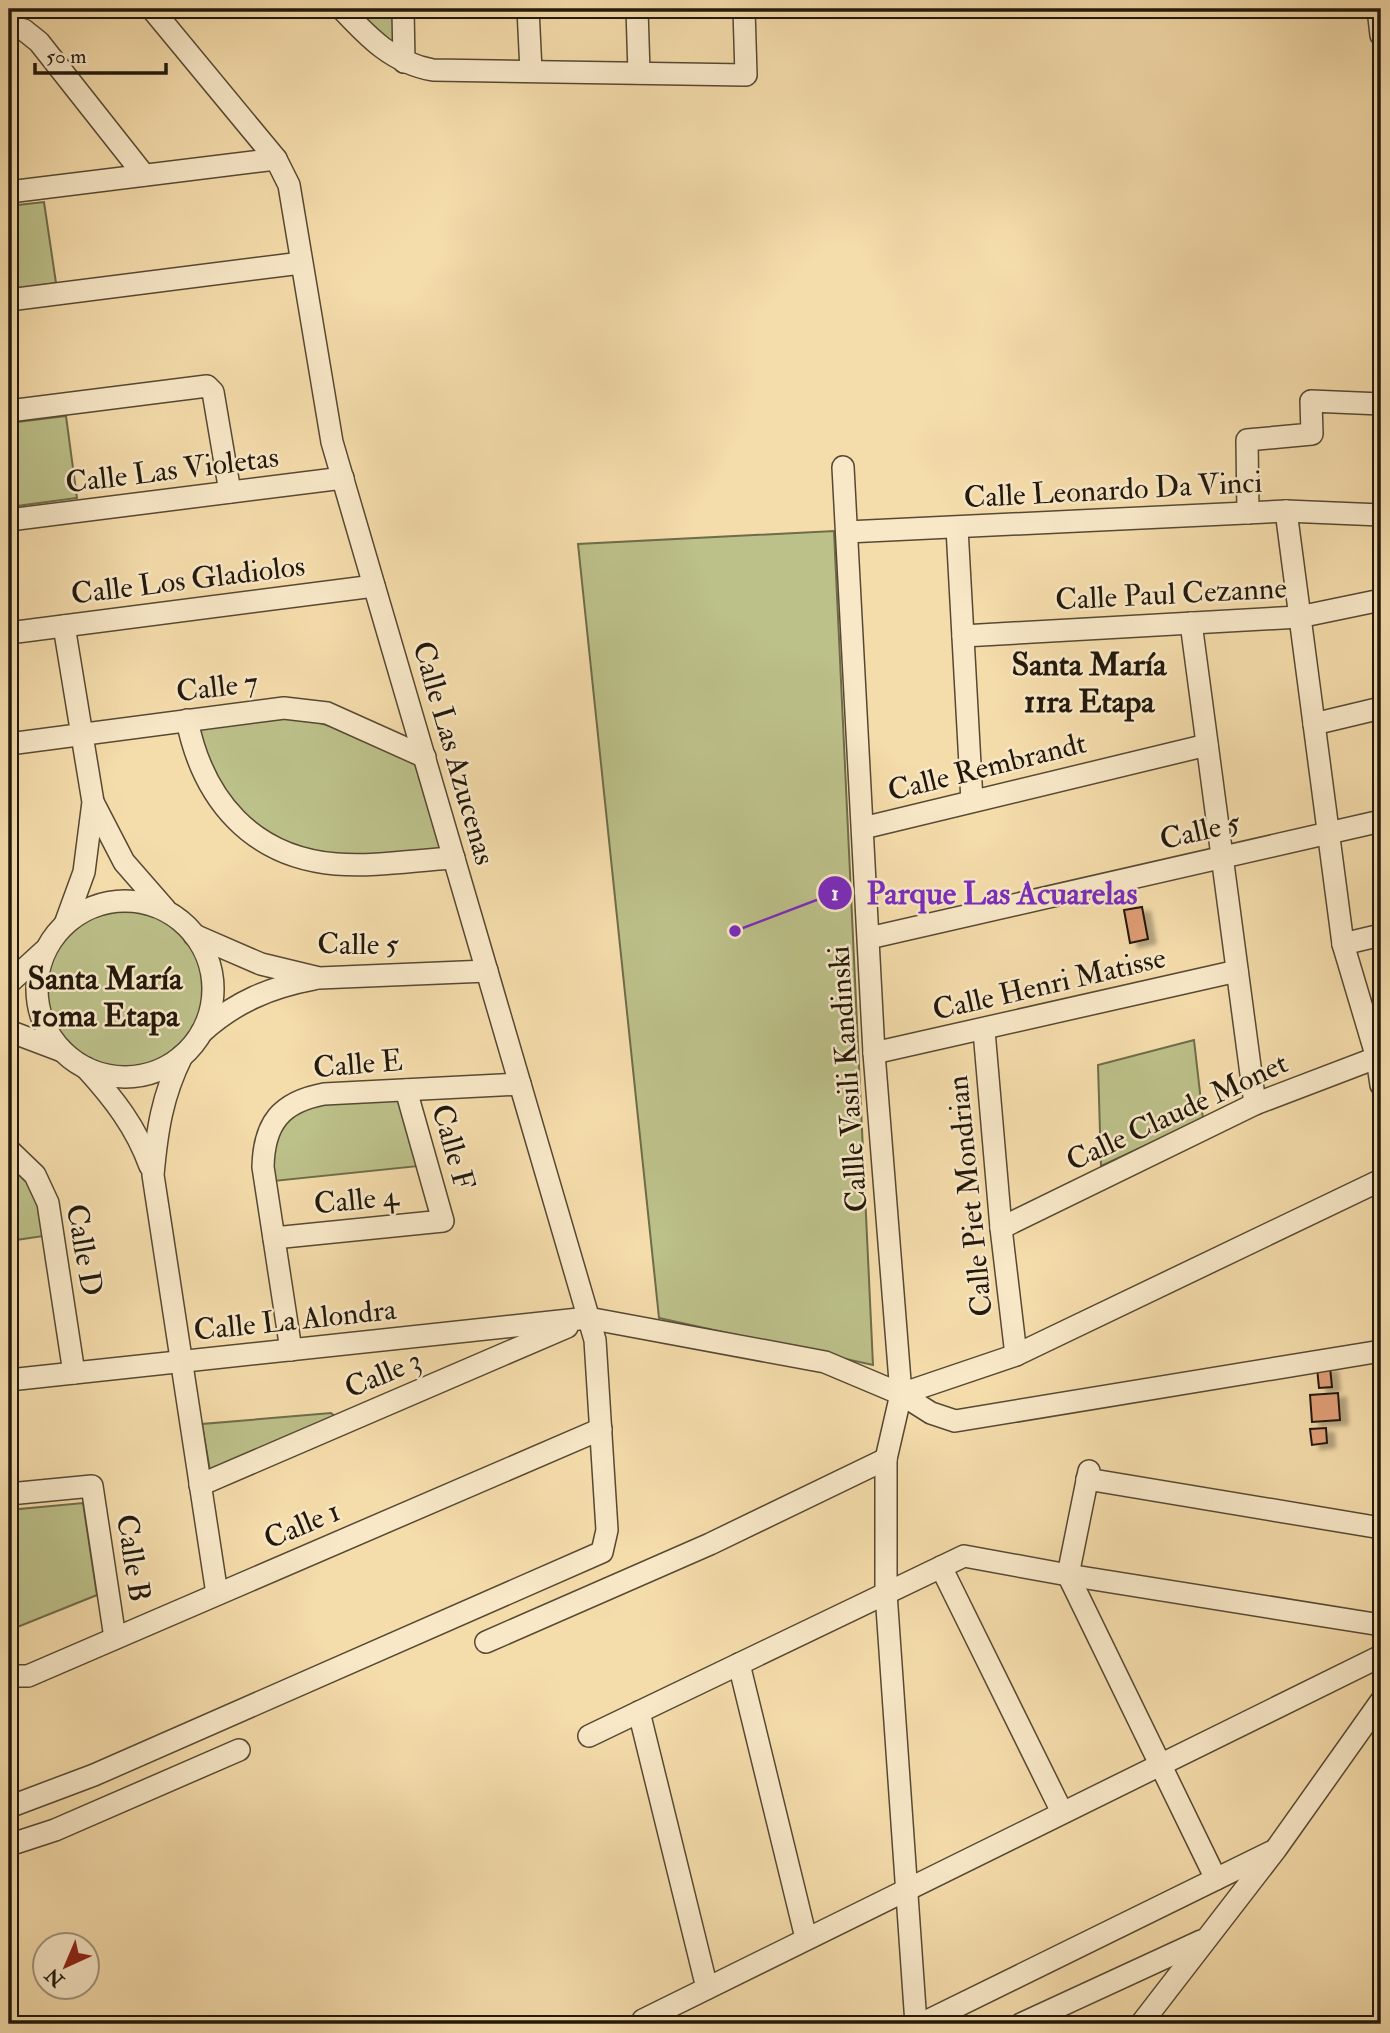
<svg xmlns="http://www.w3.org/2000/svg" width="1390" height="2033" font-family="'IM FELL Double Pica',serif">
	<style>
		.green { fill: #bcc089; stroke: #6e6c4a; stroke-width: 2 }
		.building { fill: #e09d75; stroke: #21180b; stroke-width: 2; filter: url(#shadow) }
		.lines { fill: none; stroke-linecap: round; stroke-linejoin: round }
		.minor-casing { stroke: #564933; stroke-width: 24 }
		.minor { stroke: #f8e8c8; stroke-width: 21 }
		.labels { text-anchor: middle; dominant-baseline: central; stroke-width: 5; stroke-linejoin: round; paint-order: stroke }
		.street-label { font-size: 30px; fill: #21180b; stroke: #f8e8c8 }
		.neighbourhood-label { font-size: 32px; font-weight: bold; fill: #21180b; stroke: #f8e8c8 }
		.leader { fill: none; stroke: #7b2cbf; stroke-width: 2.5 }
		.callout-dot { fill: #7b2cbf; stroke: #f8e8c8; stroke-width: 2.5 }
		.mark-label { font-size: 21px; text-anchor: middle; font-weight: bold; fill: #fff }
		.callout-label { font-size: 32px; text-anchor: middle; font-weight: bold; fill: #7b2cbf; stroke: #f8e8c8; stroke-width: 5; stroke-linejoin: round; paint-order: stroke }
	</style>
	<defs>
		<filter id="shadow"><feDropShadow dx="8" dy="4.5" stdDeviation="2" flood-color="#0004"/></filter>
	</defs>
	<rect width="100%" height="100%" fill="#f5dcab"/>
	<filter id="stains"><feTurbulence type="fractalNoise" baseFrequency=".00286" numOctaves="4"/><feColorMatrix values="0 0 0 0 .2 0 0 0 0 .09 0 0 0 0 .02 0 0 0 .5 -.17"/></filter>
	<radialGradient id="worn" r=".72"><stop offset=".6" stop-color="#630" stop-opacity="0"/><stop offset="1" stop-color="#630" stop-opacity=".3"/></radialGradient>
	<!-- green -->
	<g class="green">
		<polygon points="355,9 394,9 394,48"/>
		<polygon points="44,202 56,283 9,290 9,206"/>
		<polygon points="66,416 77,498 9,507 9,423"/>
		<polygon points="834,531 873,1365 659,1318 578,544"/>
		<path d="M291 718C336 722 374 744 415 764L441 850C359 853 289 872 232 799 211 772 206 762 197 728Z"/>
		<circle cx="125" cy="989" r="80"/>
		<polygon points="1194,1040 1203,1119 1101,1166 1098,1065"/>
		<polygon points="401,1097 419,1166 274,1181 271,1153 279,1126 314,1102"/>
		<path d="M9 1158C34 1185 39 1200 44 1236L9 1241Z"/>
		<polygon points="331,1413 336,1417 210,1471 202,1424"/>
		<polygon points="83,1503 97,1595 10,1630 9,1510"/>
	</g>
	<!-- building -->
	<g class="building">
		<polygon points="1142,907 1148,939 1130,943 1124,910"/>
		<polygon points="1330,1367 1332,1387 1319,1388 1317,1368"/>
		<polygon points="1338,1393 1340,1420 1312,1422 1310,1395"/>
		<polygon points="1326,1428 1327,1443 1312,1445 1310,1429"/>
	</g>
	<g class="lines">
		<defs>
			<g id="minor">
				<path d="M342 9C369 38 393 63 433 70L746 75 744 9"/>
				<polyline points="403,9 404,62"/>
				<polyline points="528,9 531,71"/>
				<polyline points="637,9 639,73"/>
				<polyline points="1378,9 1381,35"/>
				<polyline points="9,26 24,30 39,42 144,175"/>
				<polyline points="9,192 276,159"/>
				<polyline points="9,300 301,263"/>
				<polyline points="9,411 207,386 213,392 230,492"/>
				<polyline points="843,467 874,1053 901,1394 886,1459 886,1593 916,2024"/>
				<polyline points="1286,511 1343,944 1377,1058 1381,1085"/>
				<polyline points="1248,513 1247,440 1312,434 1311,401 1381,404"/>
				<polyline points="9,520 343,478"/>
				<polyline points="957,528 972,801"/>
				<polyline points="847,532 1286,511 1381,515"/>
				<polyline points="1191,623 1255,1104"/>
				<polyline points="64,626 93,802 84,872 65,924"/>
				<polyline points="9,633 374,586"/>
				<polyline points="963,636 1299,617 1381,600"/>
				<path d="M187 720C203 800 252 857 336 864 375 867 416 860 454 858"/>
				<polyline points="1314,724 1381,708"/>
				<polyline points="9,744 284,708 327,713 425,757"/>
				<polyline points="94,804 124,862 165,909"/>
				<polyline points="863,828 1207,745"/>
				<circle cx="125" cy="989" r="88"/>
				<polyline points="194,935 261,964 319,978 487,971"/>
				<polyline points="869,938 1381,821"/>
				<polyline points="1343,944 1381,935"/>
				<polyline points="9,983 44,951"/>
				<polyline points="9,1031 62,1051"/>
				<polyline points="984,1031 1001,1228 1016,1355"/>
				<path d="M202 1032C235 1002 271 987 314 979"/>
				<polyline points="874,1053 1237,971"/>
				<path d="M182 1056C162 1096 157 1131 153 1175L217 1594"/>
				<path d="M86 1068C114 1099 136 1127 150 1166"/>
				<polyline points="9,1150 35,1175 48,1203 74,1373"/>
				<polyline points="1001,1228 1255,1104 1381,1056"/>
				<polyline points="274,1238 443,1221 406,1090"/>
				<path d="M291 1350 263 1167C264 1123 281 1102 324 1094L520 1084"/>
				<polyline points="9,1380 588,1318 825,1362 901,1394 931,1413 955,1421 1381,1351"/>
				<polyline points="901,1394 1016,1355 1381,1180"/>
				<polyline points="1089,1471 1068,1575 1216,1879"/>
				<polyline points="1087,1479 1381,1528"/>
				<polyline points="200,1485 567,1327"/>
				<polyline points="9,1494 92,1486 115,1638"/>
				<polyline points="941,1567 1062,1812"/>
				<polyline points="486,1642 710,1544 886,1459"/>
				<polyline points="739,1664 806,1938"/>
				<polyline points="9,1671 15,1676 28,1676 601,1429"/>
				<polyline points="639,1712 707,1988"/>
				<polyline points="589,1736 964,1556 1068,1575 1381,1625"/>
				<polyline points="9,1807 94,1775 602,1552 607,1530 595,1340 332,442 289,185 276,159 152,9"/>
				<polyline points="9,1845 55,1830 239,1750"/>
				<polyline points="643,2020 1381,1656"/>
				<polyline points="921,2024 1271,1852"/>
				<polyline points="1021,2024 1201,1941"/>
				<polyline points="1141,2024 1276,1849 1381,1701"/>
			</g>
		</defs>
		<!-- minor casing -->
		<use href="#minor" class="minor-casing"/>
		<!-- minor -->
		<use href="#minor" class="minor"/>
	</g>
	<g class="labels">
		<!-- street labels -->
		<g class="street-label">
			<text transform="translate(172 470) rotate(-7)">Calle Las Violetas</text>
			<text transform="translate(1113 490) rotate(-3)">Calle Leonardo Da Vinci</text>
			<text transform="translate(188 580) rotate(-7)">Calle Los Gladiolos</text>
			<text transform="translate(1171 594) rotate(-3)">Calle Paul Cezanne</text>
			<text transform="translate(217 687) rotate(-7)">Calle 7</text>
			<text transform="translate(454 753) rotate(74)">Calle Las Azucenas</text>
			<text transform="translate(987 767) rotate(-14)">Calle Rembrandt</text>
			<text transform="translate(1200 831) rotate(-13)">Calle 5</text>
			<text x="358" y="944">Calle 5</text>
			<text transform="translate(1049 984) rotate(-13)">Calle Henri Matisse</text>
			<text transform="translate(358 1064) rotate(-5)">Calle E</text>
			<text transform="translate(848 1079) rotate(-94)">Callle Vasili Kandinski</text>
			<text transform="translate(1177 1112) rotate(-25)">Calle Claude Monet</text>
			<text transform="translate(453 1147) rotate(74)">Calle F</text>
			<text transform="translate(970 1196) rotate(-96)">Calle Piet Mondrian</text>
			<text transform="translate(356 1200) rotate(-6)">Calle 4</text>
			<text transform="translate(84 1250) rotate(80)">Calle D</text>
			<text transform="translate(295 1320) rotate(-6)">Calle La Alondra</text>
			<text transform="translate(383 1374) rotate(-23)">Calle 3</text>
			<text transform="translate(302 1525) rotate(-23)">Calle 1</text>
			<text transform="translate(133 1558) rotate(81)">Calle B</text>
		</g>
		<!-- neighbourhood labels -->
		<g class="neighbourhood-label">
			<text x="1089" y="665">Santa María<tspan x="1089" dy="37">11ra Etapa</tspan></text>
			<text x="105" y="979">Santa María<tspan x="105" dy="37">10ma Etapa</tspan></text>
		</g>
	</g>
	<!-- callouts -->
	<path class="leader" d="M735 931L835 893"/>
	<g class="callout-dot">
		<circle cx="735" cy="931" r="7"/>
		<circle cx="835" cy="893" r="18"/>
	</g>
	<g class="mark-label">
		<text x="835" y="900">1</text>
	</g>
	<g class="callout-label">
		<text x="1002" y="904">Parque Las Acuarelas</text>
	</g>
	<!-- margin -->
	<rect width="1390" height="2033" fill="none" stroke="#f5dcab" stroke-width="35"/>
	<rect x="10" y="10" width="1369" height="2012" fill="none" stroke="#21180b" stroke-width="3.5"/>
	<rect x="18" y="18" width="1355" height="1998" fill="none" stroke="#21180b" stroke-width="2"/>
	<!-- north arrow -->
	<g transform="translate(66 1966) rotate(224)"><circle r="33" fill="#f8e8c8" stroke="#a2957c" stroke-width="2"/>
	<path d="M0-5L12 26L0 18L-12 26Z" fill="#8f2418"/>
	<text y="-10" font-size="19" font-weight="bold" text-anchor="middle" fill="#21180b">N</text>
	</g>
	<!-- scale -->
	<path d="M35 63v10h131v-10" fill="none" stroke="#21180b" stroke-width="3.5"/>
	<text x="46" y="63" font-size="21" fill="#21180b" stroke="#f8e8c8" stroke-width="5" paint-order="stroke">50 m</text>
	<rect width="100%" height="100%" filter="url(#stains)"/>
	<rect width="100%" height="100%" fill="url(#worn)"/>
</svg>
